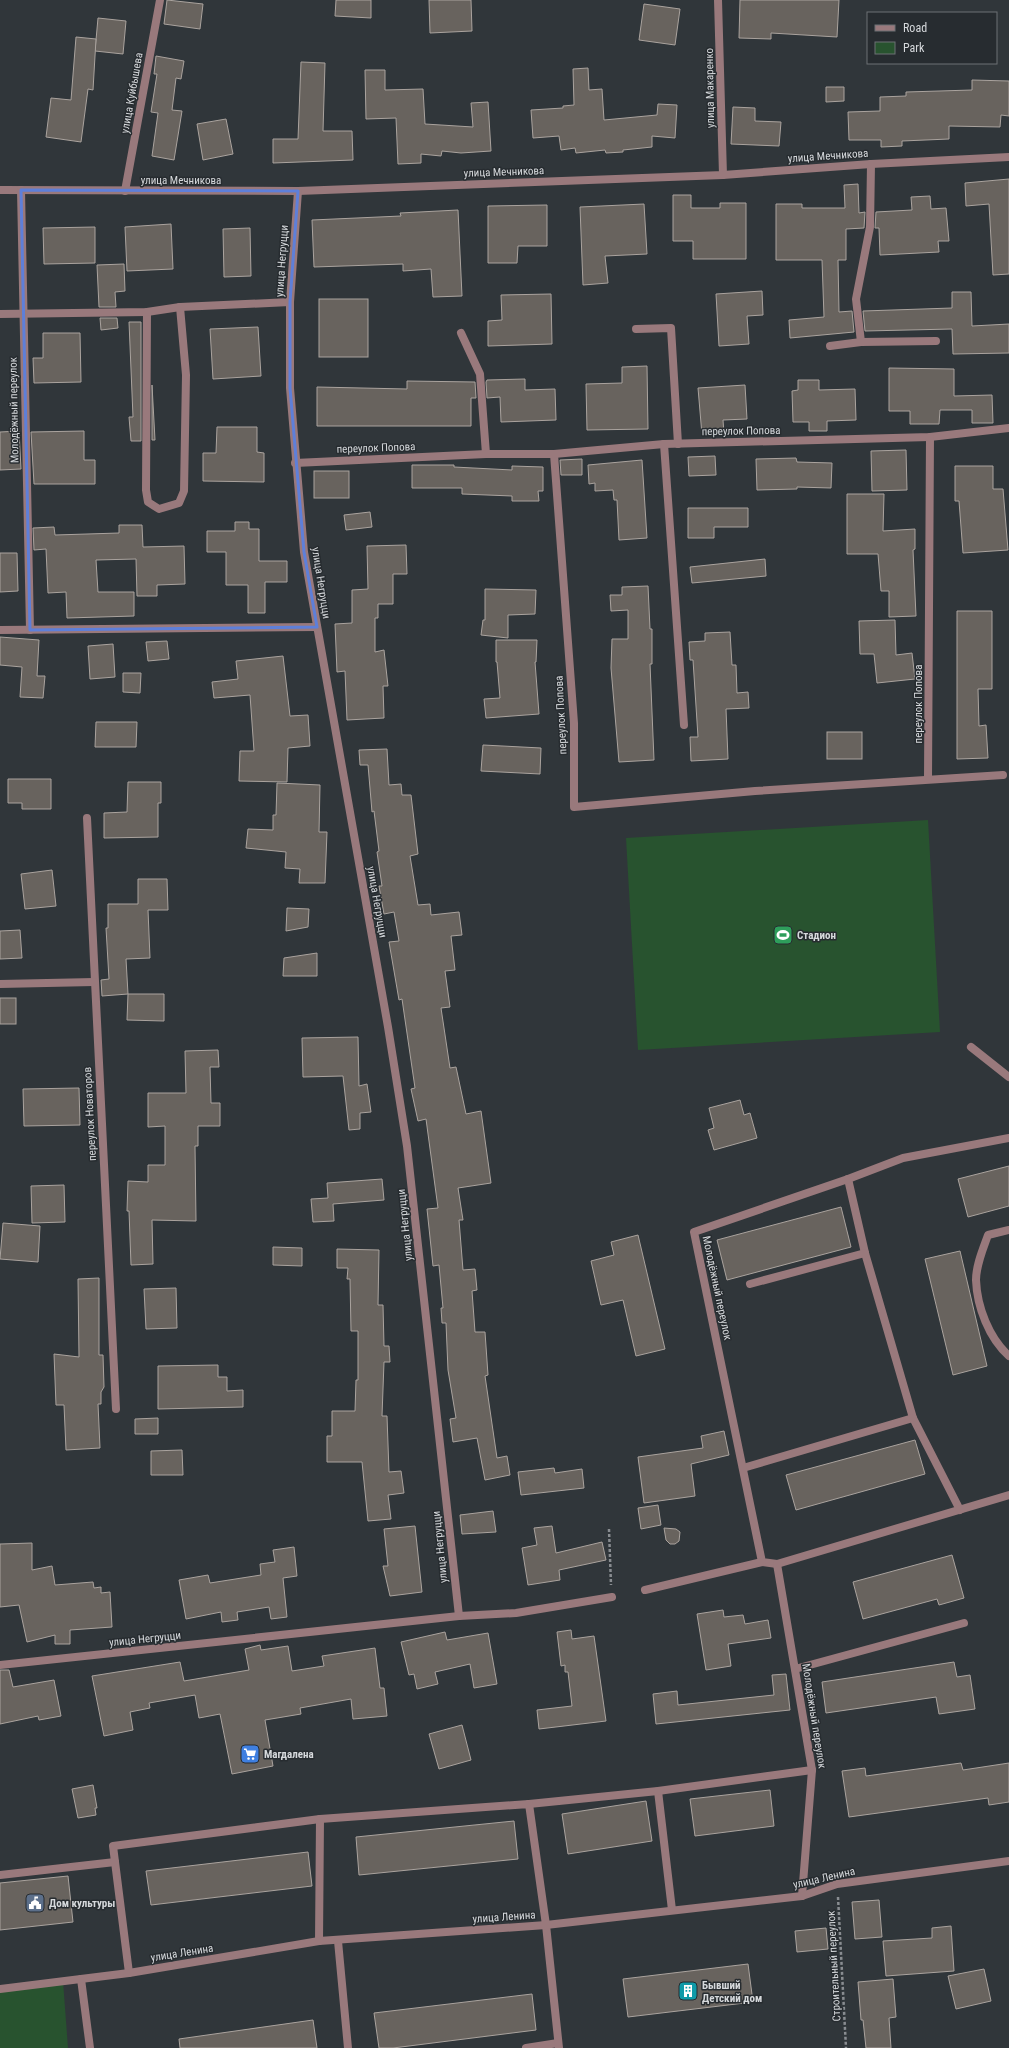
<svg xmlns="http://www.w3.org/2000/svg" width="1009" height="2048" font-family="'Roboto Condensed',sans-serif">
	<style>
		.green { fill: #28532f }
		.building { fill: #68635e; stroke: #aaa39e }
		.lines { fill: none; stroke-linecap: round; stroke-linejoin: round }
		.path { stroke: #898d91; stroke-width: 2.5; stroke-dasharray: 3 2; stroke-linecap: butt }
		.service { stroke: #99797c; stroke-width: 8 }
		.minor { stroke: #99797c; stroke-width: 8 }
		.marked { fill: none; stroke: #5e7fd9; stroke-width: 3; stroke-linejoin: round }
		.labels { text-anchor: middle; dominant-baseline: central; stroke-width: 3; stroke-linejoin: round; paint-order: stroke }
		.street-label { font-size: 11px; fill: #d6d9dc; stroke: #272c30 }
		.poi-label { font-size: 11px; font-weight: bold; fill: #d6d9dc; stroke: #272c30; text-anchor: start }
	</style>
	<rect width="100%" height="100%" fill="#30363a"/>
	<!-- green -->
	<g class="green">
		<polygon points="928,820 940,1032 638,1050 626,838"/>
		<polygon points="63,1981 68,2048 0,2048 0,1989"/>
	</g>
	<!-- building -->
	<g class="building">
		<polygon points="167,0 203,4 200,29 164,24"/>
		<polygon points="336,0 371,0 371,18 335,16"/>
		<polygon points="429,0 471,0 472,31 430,33"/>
		<polygon points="740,0 839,0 837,37 771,33 771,39 739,38"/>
		<polygon points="644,4 680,9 675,45 639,40"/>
		<polygon points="98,18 126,21 123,54 95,51"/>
		<polygon points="76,37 96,39 93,90 88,89 81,142 46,137 51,98 71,100"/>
		<polygon points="156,56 184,61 181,79 176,78 172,110 182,111 174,160 152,156 158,113 151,112 157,74 154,74"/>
		<polygon points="301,62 325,63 323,131 352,131 353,160 273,163 273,139 298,139"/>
		<polygon points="588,68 589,90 602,89 604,120 657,115 658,104 677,105 675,138 652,136 652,147 623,150 623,152 606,153 605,150 576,153 575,148 561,150 559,136 533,138 531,110 563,108 563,106 574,105 573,69"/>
		<polygon points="365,70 385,70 385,90 423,89 425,124 473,127 471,103 488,102 491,151 461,153 442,151 441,156 421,154 421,163 398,164 396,118 366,119"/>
		<polygon points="972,80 1009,81 1009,116 1001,115 1000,127 949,126 949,139 902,141 902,146 881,147 881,140 849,140 848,112 880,111 880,97 906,96 906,92 972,90"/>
		<polygon points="826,87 844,87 844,101 826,102"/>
		<polygon points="733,107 755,108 755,121 781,122 779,146 731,144"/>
		<polygon points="226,119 233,154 203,160 197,124"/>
		<polygon points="1009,179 1009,274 993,275 989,204 966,206 965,183"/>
		<polygon points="858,184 859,213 865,212 864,228 846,229 846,260 838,260 839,312 852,311 854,332 790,338 789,320 824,317 822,260 776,260 776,204 802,204 802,208 845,208 844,185"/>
		<polygon points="673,195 691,195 691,208 720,208 720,203 746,203 746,259 693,259 693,241 673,241"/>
		<polygon points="930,196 931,209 946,208 949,241 938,241 939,252 880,255 879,228 875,228 876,212 912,210 911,197"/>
		<polygon points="644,204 647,254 605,256 608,283 583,285 580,207"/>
		<polygon points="547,205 547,246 518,246 517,263 488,263 488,206"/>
		<polygon points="458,210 462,296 433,297 431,269 403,271 403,264 314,267 312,220 401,216 400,213"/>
		<polygon points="171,224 173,269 127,271 125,227"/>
		<polygon points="95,227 95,263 44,264 43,228"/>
		<polygon points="250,228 251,276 224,277 223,229"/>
		<polygon points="124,264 125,291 115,292 116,307 99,307 97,265"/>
		<polygon points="762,291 763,315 747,316 749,344 719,346 716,294"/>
		<polygon points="952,292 971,292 972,326 1009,324 1009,353 953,354 952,329 865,331 863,311 952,308"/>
		<polygon points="551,294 552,344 488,346 488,321 502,320 501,295"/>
		<rect x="319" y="299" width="49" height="58"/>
		<polygon points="100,318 117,318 118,328 101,330"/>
		<polygon points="129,322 141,322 141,441 131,441 129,417 133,417"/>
		<polygon points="258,327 261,376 213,379 210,329"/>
		<polygon points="43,333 80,333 81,382 34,383 33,358 43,358"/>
		<polygon points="647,366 648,429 587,430 586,384 622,383 622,367"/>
		<polygon points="889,368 954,369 954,396 992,395 993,423 972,423 972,410 940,410 939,424 910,424 910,411 889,411"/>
		<polygon points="525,379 525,390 555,389 556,420 501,422 500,397 487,398 486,382 487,380"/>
		<polygon points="798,380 819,380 819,390 855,389 856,420 827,421 827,431 809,431 809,422 793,422 792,391 798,390"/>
		<polygon points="407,381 475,382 476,398 471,398 471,426 317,426 317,387 407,389"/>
		<polygon points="152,385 155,440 152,440"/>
		<polygon points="745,385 747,419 723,420 724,434 702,435 698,388"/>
		<polygon points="217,427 257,427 257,452 264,453 264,482 203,481 203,453 216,453"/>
		<polygon points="19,431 21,469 0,470 0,432"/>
		<polygon points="84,431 84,460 95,460 95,484 34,484 31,432"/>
		<polygon points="906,450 907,490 872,491 871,451"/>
		<polygon points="715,456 716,475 689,476 688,457"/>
		<polygon points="796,458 797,462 832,463 831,488 797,487 797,489 757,490 756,459"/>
		<polygon points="582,459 582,475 561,475 560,460"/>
		<polygon points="642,460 647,538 619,540 617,500 614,500 613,490 595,491 595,483 589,484 588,465"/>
		<polygon points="412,465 454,465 454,467 512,470 512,466 543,467 543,491 538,491 539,501 512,501 512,496 462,494 462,488 412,488"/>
		<polygon points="955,466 993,466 993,489 1003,489 1008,550 963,553 959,501 955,501"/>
		<rect x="314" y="471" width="35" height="27"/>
		<polygon points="847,494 884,494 883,531 915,529 915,549 913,550 916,616 889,617 889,591 881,591 878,554 847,554"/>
		<polygon points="688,508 748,508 748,527 714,527 714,538 688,538"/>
		<polygon points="370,512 372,527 346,530 344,515"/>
		<polygon points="235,522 249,522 249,529 259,529 259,561 287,561 287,582 265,582 265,613 248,613 248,585 226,585 226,552 207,552 207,531 235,531"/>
		<polygon points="119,525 142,525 143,547 184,546 185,584 157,585 157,596 137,596 136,559 96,560 98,592 134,592 134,616 67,618 66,592 48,593 46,549 34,550 33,528 54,527 55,535 119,533"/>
		<polygon points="406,545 407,574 393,574 393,604 378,604 378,618 375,618 375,652 384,650 388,686 383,686 384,718 347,720 345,671 337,672 335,624 352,623 352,590 368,589 367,546"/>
		<polygon points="0,553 17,553 18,591 0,592"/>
		<polygon points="765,559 766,576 692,583 690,567"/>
		<polygon points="648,586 650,629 652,629 652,664 650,664 654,760 619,762 611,668 612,639 628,639 628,610 611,611 610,595 622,595 622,587"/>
		<polygon points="485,589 536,590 535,614 508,615 508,638 481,635 483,620 485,620"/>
		<polygon points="957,611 992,611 992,689 978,689 979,726 986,725 988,758 957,759"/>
		<polygon points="895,620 896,655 912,653 915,679 877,683 874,654 860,654 859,621"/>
		<polygon points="730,632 732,665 736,665 737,693 748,692 749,708 726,709 728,759 691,761 690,737 698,737 693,660 690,660 689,642 705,641 705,633"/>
		<polygon points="0,637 39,640 37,676 45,676 43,698 20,697 22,667 0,665"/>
		<polygon points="496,640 537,640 536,662 535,662 539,714 486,718 484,699 500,698 497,662 496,662"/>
		<polygon points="167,641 169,659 148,661 146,642"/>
		<polygon points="113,644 115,677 90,679 88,646"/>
		<polygon points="283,656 290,716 308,715 310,746 288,748 287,782 239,781 240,751 254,751 250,695 214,698 212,682 238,679 236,661"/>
		<polygon points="123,673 141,673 140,693 123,692"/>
		<polygon points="96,722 137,722 136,747 95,747"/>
		<rect x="827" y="732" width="35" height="27"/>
		<polygon points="483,745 541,748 540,774 481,771"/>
		<polygon points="387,749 389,785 401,784 402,795 411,795 418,854 410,856 418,905 430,904 431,915 459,912 462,935 451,936 455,970 445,971 450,1007 441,1008 450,1068 456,1067 466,1114 481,1111 491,1183 458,1188 463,1220 459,1220 463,1270 475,1269 477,1290 472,1291 475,1332 485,1332 488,1375 485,1376 497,1458 507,1456 510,1475 485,1480 477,1438 453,1442 450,1419 456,1418 448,1370 446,1323 442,1323 441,1308 443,1308 439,1265 433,1266 427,1209 438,1208 426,1119 418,1121 411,1089 415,1088 402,999 399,1000 389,942 399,941 394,912 384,914 379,886 382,886 377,852 379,851 374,811 372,812 368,765 360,765 359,750"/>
		<polygon points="8,779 51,779 51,809 22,809 22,803 8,803"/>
		<polygon points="128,782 161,782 161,803 158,803 158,837 104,838 104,813 127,812"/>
		<polygon points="277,783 320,785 319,832 327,832 325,883 299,883 300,869 285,868 286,852 246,848 248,829 273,830 273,815 276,815"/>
		<polygon points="52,870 56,906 25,909 21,874"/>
		<polygon points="138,879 167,879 168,910 148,910 150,958 126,959 128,994 102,996 101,980 109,979 106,928 108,928 108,904 138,904"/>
		<polygon points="287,908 309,909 308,927 286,931"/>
		<polygon points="20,930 22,958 0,959 0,931"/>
		<polygon points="317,953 317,976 283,976 284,958"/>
		<polygon points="128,994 164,994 164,1021 127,1020"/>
		<rect x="0" y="998" width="16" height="26"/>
		<polygon points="358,1037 359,1086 367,1084 371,1112 360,1113 360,1129 349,1130 343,1076 303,1077 302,1038"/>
		<polygon points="218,1050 219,1067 210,1067 211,1103 220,1103 220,1126 198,1126 198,1146 195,1146 196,1221 152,1220 153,1264 131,1265 129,1211 127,1211 128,1181 148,1182 148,1165 165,1165 165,1126 148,1127 148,1093 186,1093 185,1051"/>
		<polygon points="79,1088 80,1125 24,1126 23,1089"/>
		<polygon points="740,1100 744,1115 750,1113 757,1138 714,1150 708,1130 714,1128 709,1108"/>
		<polygon points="1009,1166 1009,1206 968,1217 958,1179"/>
		<polygon points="382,1179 384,1200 333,1204 334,1221 313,1222 311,1199 328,1198 327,1183"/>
		<polygon points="64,1185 65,1222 32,1223 31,1186"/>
		<polygon points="841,1207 851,1247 727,1280 717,1240"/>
		<polygon points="3,1223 40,1226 38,1262 0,1259"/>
		<polygon points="638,1235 665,1349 636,1356 623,1300 601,1305 591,1261 614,1255 611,1242"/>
		<polygon points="273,1247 302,1248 302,1266 273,1265"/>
		<polygon points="337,1249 379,1250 378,1305 383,1305 384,1346 389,1346 390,1362 384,1362 382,1416 387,1416 389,1472 401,1471 404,1493 388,1495 391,1519 368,1521 362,1462 327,1462 327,1436 332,1436 332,1411 355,1411 356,1380 358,1380 358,1331 351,1331 350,1279 347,1279 348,1268 337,1268"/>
		<polygon points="960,1251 987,1366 953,1375 925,1259"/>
		<polygon points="99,1278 99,1355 103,1355 104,1387 101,1392 101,1404 98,1404 100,1448 66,1450 64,1405 56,1405 54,1354 79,1357 78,1279"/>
		<polygon points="176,1288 177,1328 146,1329 144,1289"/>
		<polygon points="218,1365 218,1377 227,1377 227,1391 243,1390 243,1407 158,1409 158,1366"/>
		<polygon points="158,1418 158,1434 135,1434 135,1419"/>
		<polygon points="724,1431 729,1455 691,1464 695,1496 644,1503 638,1457 703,1448 701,1436"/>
		<polygon points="915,1440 925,1474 796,1510 786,1475"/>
		<polygon points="182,1450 183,1475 151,1475 151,1451"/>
		<polygon points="554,1468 555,1473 582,1469 584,1488 521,1495 518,1472"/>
		<polygon points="658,1505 661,1525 641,1529 638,1508"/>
		<polygon points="493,1511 496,1532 462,1534 460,1515"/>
		<polygon points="415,1526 422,1592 390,1596 383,1566 388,1566 384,1529"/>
		<polygon points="552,1526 556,1553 602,1542 606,1560 559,1570 560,1580 528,1585 522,1548 537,1545 534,1528"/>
		<polygon points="664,1528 676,1529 680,1532 679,1541 675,1544 670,1544 666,1540"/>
		<polygon points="32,1543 32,1570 52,1566 55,1585 93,1582 94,1588 101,1587 101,1593 110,1592 112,1627 70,1630 70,1644 55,1644 55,1635 27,1642 19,1605 0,1607 0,1544"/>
		<polygon points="294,1547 297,1576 283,1578 287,1617 271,1619 269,1607 237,1612 238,1620 222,1622 221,1612 186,1619 179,1580 208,1575 210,1583 261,1575 260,1564 275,1562 273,1550"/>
		<polygon points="952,1555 964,1598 939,1605 937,1599 863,1619 853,1582"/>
		<polygon points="723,1610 724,1617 743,1615 745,1624 768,1620 771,1638 728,1644 731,1666 706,1670 697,1614"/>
		<polygon points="571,1630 572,1639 594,1636 606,1721 539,1729 537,1710 572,1706 568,1672 565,1672 565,1665 561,1666 557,1632"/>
		<polygon points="445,1632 447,1640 488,1633 497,1684 474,1688 470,1664 435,1672 438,1684 417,1689 414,1674 409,1675 401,1642"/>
		<polygon points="260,1645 261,1650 288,1646 292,1671 324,1666 322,1656 375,1648 380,1688 384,1688 387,1716 353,1719 351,1699 300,1708 301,1714 265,1720 273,1766 232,1774 220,1714 199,1718 195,1695 149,1703 150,1708 130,1712 133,1730 104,1736 92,1676 180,1662 184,1681 249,1670 245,1649"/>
		<polygon points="954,1662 957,1677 970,1675 975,1709 939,1714 936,1697 826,1713 822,1682"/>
		<polygon points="0,1670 9,1670 13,1687 54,1680 61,1716 39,1720 38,1716 0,1724"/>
		<polygon points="786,1674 790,1710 656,1724 653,1694 677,1691 678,1705 774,1695 772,1675"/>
		<polygon points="462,1725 471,1760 439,1769 429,1734"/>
		<polygon points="961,1763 963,1770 1009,1763 1009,1802 989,1805 988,1798 849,1817 842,1771 865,1768 866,1776"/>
		<polygon points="93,1785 97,1808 95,1808 96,1815 78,1818 72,1789"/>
		<polygon points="770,1790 774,1826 695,1836 690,1799"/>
		<polygon points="646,1801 652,1841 568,1854 562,1814"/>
		<polygon points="514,1821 518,1859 359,1875 356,1837"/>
		<polygon points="308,1852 312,1886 151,1905 146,1871"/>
		<polygon points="68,1876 73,1922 0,1930 0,1883"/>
		<polygon points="879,1900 882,1937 855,1939 852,1902"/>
		<polygon points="951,1926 954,1971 886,1976 883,1941 932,1938 932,1928"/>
		<polygon points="826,1928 828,1949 797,1952 795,1931"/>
		<polygon points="748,1964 753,2002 628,2017 623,1979"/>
		<polygon points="984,1969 991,2001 956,2009 948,1976"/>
		<polygon points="893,1979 896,2017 889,2018 891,2048 866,2048 863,2020 861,2020 858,1982"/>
		<polygon points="532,1994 536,2030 393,2048 379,2048 374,2013"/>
		<polygon points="313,2020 317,2048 180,2048 179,2039"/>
	</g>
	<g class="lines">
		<!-- path -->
		<g class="path">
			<polyline points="609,1529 611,1585"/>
			<polyline points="838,1897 846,2048"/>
		</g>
		<!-- service -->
		<g class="service">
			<polyline points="147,312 146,490 148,502 159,509 179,503 184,491 186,375 180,307"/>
			<polyline points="0,314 147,312 180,307 290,302"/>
			<polyline points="636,329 671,328 678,444"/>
			<polyline points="461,333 480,374 486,454"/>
			<polyline points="861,342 856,299 870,227 871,164"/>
			<polyline points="830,346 861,342 936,341"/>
			<polyline points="664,444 684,725"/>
			<polyline points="554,454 574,723 574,807 755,791 1003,775"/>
			<polyline points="295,463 486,454 554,454 664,444 930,437 1009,428"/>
			<polyline points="928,779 930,437"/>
			<polyline points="87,818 116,1409"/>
			<polyline points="0,984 94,982"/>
			<polyline points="971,1047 1009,1077"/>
			<polyline points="848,1179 865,1253 913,1418 960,1510"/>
			<path d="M1009 1230 988 1235C983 1249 976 1265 976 1280 977 1307 989 1338 1009 1356"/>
			<polyline points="750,1284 865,1253"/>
			<polyline points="743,1468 913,1418"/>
			<polyline points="795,1669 964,1623"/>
			<polyline points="658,1791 672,1910"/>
			<polyline points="529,1804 658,1791 812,1770"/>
			<polyline points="0,1875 115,1862"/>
			<polyline points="319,1941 320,1819"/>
			<polyline points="338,1941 348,2048"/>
			<polyline points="129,1973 113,1846 320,1819 529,1804 546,1925"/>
			<polyline points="81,1979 90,2048"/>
			<polyline points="526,2048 558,2043"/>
		</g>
		<!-- minor -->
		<g class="minor">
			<polyline points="718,0 723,175"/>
			<polyline points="0,190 298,191 723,175 871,164 1009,157"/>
			<polyline points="21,190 30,630"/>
			<polyline points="125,191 160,0"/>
			<polyline points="298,191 290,302 290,388 304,552 388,1027 407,1146 459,1616"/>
			<polyline points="0,630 317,627"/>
			<polyline points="777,1564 762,1562 694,1232 848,1179 903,1158 1009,1138"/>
			<polyline points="645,1590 762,1562"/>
			<polyline points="0,1665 459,1616 516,1613 612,1597"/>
			<polyline points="802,1896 812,1770 777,1564 1009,1495"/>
			<polyline points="546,1925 559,2048"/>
			<polyline points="0,1989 129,1973 319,1941 546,1925 802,1896 837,1884 1009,1861"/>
		</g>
	</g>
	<!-- marked area -->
	<path class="marked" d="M21 190 298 191 290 302V388L304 552 317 627 30 630Z"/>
	<!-- icons -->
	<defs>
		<symbol id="stadium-square" viewBox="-11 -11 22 22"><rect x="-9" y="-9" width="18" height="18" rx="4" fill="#2e9e5b" stroke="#272c30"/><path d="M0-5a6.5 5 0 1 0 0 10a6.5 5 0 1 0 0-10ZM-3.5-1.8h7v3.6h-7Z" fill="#fff"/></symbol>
		<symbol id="supermarket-square" viewBox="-11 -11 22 22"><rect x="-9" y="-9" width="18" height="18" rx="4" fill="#3f7fe0" stroke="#272c30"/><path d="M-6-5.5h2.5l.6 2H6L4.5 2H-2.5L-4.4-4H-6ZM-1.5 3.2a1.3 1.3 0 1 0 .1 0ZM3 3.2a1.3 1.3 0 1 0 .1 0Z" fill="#fff"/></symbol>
		<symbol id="civic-square" viewBox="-11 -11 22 22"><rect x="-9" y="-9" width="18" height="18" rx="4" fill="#5c6f8a" stroke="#272c30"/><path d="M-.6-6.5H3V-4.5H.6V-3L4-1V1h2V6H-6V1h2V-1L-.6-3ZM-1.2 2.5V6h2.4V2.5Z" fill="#fff"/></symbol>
		<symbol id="building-square" viewBox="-11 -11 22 22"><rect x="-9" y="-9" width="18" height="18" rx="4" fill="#0f9aa8" stroke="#272c30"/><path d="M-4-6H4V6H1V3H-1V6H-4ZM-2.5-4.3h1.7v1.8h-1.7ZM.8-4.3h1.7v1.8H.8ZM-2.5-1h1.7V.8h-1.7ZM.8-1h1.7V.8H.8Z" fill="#fff"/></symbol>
	</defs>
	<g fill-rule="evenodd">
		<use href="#stadium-square" x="772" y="924" width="22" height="22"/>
		<use href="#supermarket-square" x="239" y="1743" width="22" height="22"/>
		<use href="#civic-square" x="24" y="1892" width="22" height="22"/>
		<use href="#building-square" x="677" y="1980" width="22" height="22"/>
	</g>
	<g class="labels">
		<!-- street labels -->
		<g class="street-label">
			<text transform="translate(710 88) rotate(-91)">улица Макаренко</text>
			<text transform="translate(132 93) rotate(-80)">улица Куйбышева</text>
			<text transform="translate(828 156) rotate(-4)">улица Мечникова</text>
			<text transform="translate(504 172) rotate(-2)">улица Мечникова</text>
			<text x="181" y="180">улица Мечникова</text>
			<text transform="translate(282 261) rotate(-86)">улица Негруцци</text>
			<text transform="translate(14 410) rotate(-91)">Молодёжный переулок</text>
			<text transform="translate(741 431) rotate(-1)">переулок Попова</text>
			<text transform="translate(376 448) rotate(-2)">переулок Попова</text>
			<text transform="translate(321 583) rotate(81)">улица Негруцци</text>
			<text transform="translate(918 704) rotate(-90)">переулок Попова</text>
			<text transform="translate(561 715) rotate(-93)">переулок Попова</text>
			<text transform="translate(377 902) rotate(80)">улица Негруцци</text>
			<text transform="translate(90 1114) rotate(-93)">переулок Новаторов</text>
			<text transform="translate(405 1225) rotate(-96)">улица Негруцци</text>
			<text transform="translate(717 1288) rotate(78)">Молодёжный переулок</text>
			<text transform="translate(440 1547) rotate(-96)">улица Негруцци</text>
			<text transform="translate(145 1639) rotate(-6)">улица Негруцци</text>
			<text transform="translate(814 1716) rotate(81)">Молодёжный переулок</text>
			<text transform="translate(824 1878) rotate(-13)">улица Ленина</text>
			<text transform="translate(504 1917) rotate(-4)">улица Ленина</text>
			<text transform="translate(182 1953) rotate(-9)">улица Ленина</text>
			<text transform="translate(834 1966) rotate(-93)">Строительный переулок</text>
		</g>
		<!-- poi labels -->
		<g class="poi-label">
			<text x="797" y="935">Стадион</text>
			<text x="264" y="1754">Магдалена</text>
			<text x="49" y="1903">Дом культуры</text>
			<text x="702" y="1985">Бывший<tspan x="702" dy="13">Детский дом</tspan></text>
		</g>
	</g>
	<!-- legend -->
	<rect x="867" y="12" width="130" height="52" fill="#272c30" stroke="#6d7175"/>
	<rect x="875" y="25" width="20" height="6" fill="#99797c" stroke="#6d7175"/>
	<text x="903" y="32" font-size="12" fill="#d6d9dc">Road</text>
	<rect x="875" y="42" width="20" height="12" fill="#28532f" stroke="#6d7175"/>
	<text x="903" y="52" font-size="12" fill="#d6d9dc">Park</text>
</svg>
